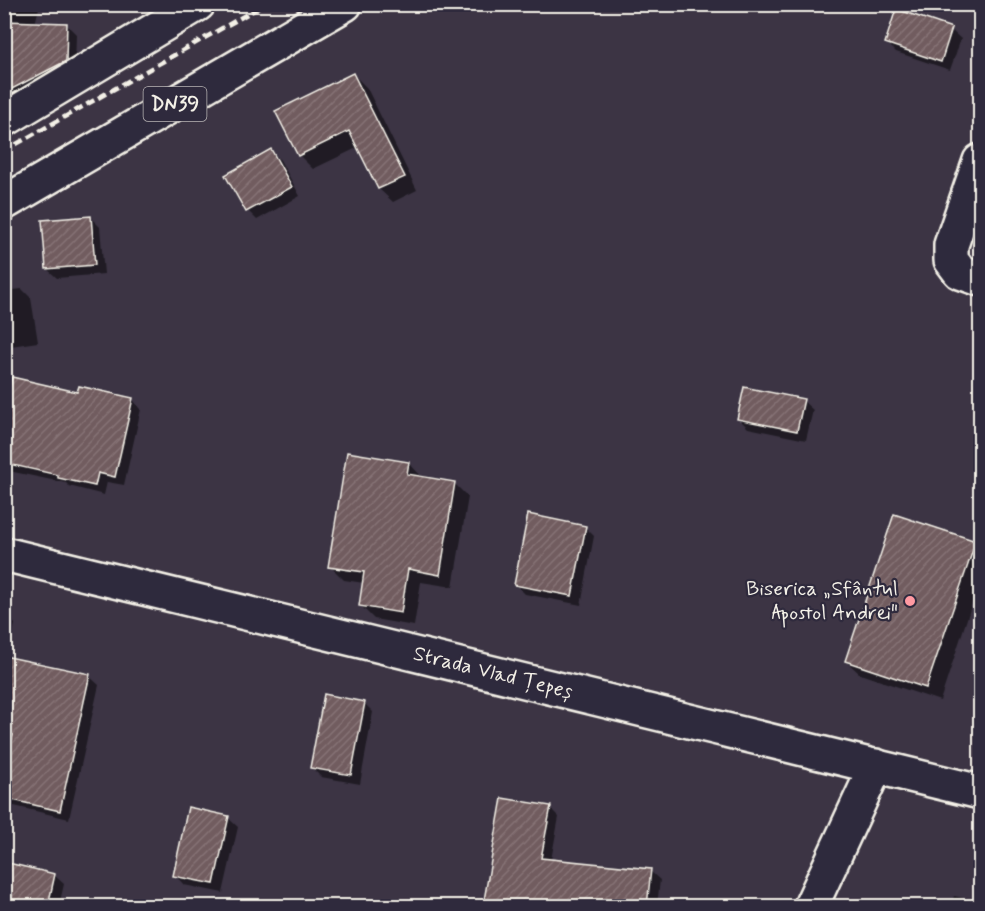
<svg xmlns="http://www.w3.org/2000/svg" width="985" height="911" font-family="Mynerve,sans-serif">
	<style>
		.shadow { fill: #0007 }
		.building { fill: url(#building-hatch); stroke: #f4f1e8; stroke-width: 1.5 }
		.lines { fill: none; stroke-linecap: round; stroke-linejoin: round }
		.minor-casing { stroke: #f4f1e8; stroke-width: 38 }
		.major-casing { stroke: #f4f1e8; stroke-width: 38 }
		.minor { stroke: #2f2a3d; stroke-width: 33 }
		.major { stroke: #2f2a3d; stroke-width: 33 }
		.rail { stroke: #f4f1e8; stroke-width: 4.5; stroke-dasharray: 9 4.5; stroke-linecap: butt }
		.poi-dot { fill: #ff9aa2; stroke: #2f2a3d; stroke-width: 2 }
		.labels { text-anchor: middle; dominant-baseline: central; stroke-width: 4.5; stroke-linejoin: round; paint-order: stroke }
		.shield { fill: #2f2a3d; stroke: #b9b5b5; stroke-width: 1.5 }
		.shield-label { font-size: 20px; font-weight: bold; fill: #f4f1e8 }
		.poi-label { font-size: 21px; fill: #f4f1e8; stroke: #2f2a3d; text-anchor: end }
		.street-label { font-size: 21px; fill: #f4f1e8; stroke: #2f2a3d }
	</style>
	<defs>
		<pattern id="building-hatch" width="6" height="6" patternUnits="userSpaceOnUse" patternTransform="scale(1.5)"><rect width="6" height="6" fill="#715b5f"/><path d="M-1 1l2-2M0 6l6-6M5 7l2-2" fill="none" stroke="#867376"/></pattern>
	</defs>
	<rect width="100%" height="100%" fill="#3c3444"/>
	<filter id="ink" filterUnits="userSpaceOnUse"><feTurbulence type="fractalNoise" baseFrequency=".0167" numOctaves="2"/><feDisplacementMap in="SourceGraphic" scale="12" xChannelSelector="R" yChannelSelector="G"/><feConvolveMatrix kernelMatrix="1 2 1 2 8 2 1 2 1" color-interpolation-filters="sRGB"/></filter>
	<g filter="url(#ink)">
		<!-- shadow -->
		<g class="shadow">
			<polygon points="7,4 40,4 35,24 67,25 76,34 75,70 12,103 4,95"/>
			<polygon points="951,30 961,39 950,70 896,52 887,43"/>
			<polygon points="353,74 367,88 417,190 393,202 379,189 359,147 313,169 299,155 277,112"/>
			<polygon points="271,151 280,160 300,196 257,220 248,211 227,175"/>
			<polygon points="91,218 100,227 104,274 57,278 47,269"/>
			<polygon points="22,289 31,298 38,342 4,347 4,291"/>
			<polygon points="980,365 980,389 973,382"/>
			<polygon points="132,399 141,409 124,485 107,482 104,495 69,486 66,483 4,470 4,419"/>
			<polygon points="803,401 813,410 806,440 748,428 739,419"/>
			<polygon points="409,463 422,477 454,483 468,497 453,587 421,582 414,626 374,619 361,606 364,583 344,580 330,566"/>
			<polygon points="585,527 594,536 581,605 525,594 515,584"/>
			<polygon points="975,542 980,547 980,579 940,701 860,674 846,661"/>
			<polygon points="4,614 15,624 4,667"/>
			<polygon points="89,676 99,685 69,819 10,805 4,800 4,778"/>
			<polygon points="364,703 373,712 360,784 321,777 312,768"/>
			<polygon points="503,800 550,808 559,817 551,860 650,871 660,880 657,906 484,906"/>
			<polygon points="228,818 238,827 223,893 184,885 175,875"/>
			<polygon points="4,864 54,875 64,884 59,906 4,906"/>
			<polygon points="954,896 980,902 980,906 951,906"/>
		</g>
		<!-- building -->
		<g class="building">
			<polygon points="896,9 952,28 941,62 885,43"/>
			<polygon points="4,21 67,23 66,61 4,93"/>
			<polygon points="353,73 405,177 378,189 349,131 298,156 275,111"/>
			<polygon points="271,149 292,187 246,212 225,175"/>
			<polygon points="91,216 95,265 46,269 42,220"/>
			<polygon points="12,377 77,392 79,386 133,398 115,477 98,473 95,486 58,478 58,475 4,463 4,412"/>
			<polygon points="744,387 804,399 797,431 737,419"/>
			<polygon points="347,452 409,462 407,474 455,482 440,575 408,569 401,613 359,606 364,572 328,567"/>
			<polygon points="528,514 586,526 572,596 514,585"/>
			<polygon points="894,514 976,541 926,688 845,661"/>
			<polygon points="4,656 90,674 60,811 4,798 4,772 13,735 4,734"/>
			<polygon points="324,694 365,702 351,775 310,768"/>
			<polygon points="502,798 551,806 541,858 651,869 647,906 483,906"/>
			<polygon points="188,807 229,816 214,884 173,876"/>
			<polygon points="4,862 55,874 48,906 20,906 4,903"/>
		</g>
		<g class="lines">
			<defs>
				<g id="minor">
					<polyline points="4,120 198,4"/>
					<polyline points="980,161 951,245 951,260 960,272 980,279"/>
					<polyline points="4,554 980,792"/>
					<polyline points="811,906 876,766"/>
				</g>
				<polyline id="major" points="4,203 345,4"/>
			</defs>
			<!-- minor casing -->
			<use href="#minor" class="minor-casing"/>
			<!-- major casing -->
			<use href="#major" class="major-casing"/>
			<!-- minor -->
			<use href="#minor" class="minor"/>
			<!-- major -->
			<use href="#major" class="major"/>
			<!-- rail -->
			<polyline class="rail" points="4,151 265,4"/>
		</g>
	</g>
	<!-- markers -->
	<circle class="poi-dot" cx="910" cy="601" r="6"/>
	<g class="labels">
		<!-- shield labels -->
		<rect class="shield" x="143.5" y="87" width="63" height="34" rx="4.5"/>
		<g class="shield-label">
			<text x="175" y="104">DN39</text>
		</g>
		<!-- poi labels -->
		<g class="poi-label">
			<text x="898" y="589">Biserica „Sfântul<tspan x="898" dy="24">Apostol Andrei"</tspan></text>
		</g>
		<!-- street labels -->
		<g class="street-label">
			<text transform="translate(493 673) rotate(14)">Strada Vlad Țepeș</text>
		</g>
	</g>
	<!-- margin -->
	<rect width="985" height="911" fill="none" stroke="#2f2a3d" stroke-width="24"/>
	<rect x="12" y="12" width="961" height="887" fill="none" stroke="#f4f1e8" stroke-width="2" filter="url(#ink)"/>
</svg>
